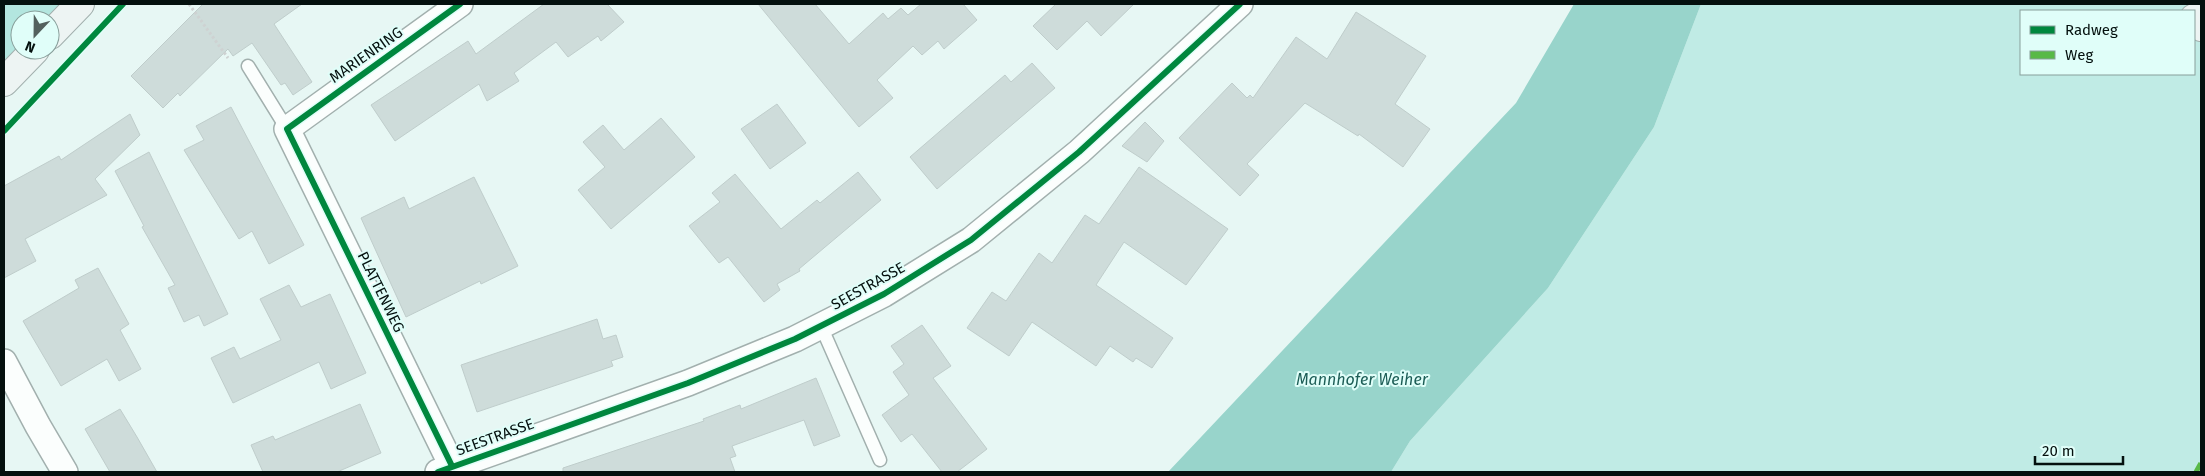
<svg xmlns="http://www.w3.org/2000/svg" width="2205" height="476" font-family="'Fira Sans',sans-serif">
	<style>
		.green { fill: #c0ebe5; fill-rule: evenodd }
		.forest { fill: #b3e6df }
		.water { fill: #98d4cb }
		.building { fill: #cedcda; stroke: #bfcdcb }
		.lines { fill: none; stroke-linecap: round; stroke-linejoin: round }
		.lane-casing { stroke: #a2b0ae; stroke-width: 15 }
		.street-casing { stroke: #a2b0ae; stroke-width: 28 }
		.secondary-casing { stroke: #a2b0ae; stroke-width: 30 }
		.path { stroke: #ced2d2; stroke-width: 3; stroke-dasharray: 2.5 2.5; stroke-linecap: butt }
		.lane { stroke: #fbfefd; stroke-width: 12 }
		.street { stroke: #fbfefd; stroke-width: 25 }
		.secondary { stroke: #edf4f3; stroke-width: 28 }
		.quiet { stroke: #58b947; stroke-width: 5; stroke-dasharray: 10 5; stroke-linecap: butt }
		.cycleway-casing { stroke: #e0fef9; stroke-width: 9 }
		.cycleway { stroke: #00873e; stroke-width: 6 }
		.labels { text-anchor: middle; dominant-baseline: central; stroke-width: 4; stroke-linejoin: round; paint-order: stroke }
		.street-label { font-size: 15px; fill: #04100e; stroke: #e0fef9 }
		.water-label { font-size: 16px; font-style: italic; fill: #1c5d56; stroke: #e0fef9 }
	</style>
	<rect width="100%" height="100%" fill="#e7f7f4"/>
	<!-- green -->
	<path class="green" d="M1701 4H2201V472H1391L1410 441 1548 288 1654 127ZM2021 11H2194V74H2021Z"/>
	<!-- forest -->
	<polygon class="forest" points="4,4 81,4 50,20 20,20 20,50 4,84"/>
	<!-- water -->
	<polygon class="water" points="1574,4 1701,4 1654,127 1548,288 1410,441 1391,472 1168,472 1516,103"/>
	<!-- building -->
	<g class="building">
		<polygon points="203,4 302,4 274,24 312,82 293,95 285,83 281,85 252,43 233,56 228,49 180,96 178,93 163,108 131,76"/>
		<polygon points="544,4 607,4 624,22 601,41 598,36 568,57 556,42 514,73 519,81 487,101 479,84 395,141 371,105 468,41 476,54"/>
		<polygon points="758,4 815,4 849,44 883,13 888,19 901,8 908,15 921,4 963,4 977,20 944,49 938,41 922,55 913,46 877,80 893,98 859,127"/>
		<polygon points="1056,4 1134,4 1101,36 1087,21 1057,50 1033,26"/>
		<polygon points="1356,12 1426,56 1395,104 1430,129 1403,167 1359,134 1358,136 1305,103 1247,164 1259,175 1240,196 1179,138 1232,83 1247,98 1250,95 1253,98 1296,37 1327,59"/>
		<polygon points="1032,63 1055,88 937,189 910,157 1005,75 1011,82"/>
		<polygon points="777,104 806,143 770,169 741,129"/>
		<polygon points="231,107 304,245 269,264 252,231 239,239 184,150 204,140 196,126"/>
		<polygon points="130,114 140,135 95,179 107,195 25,239 36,261 4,278 4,186 59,156 61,160"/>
		<polygon points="661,118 695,157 611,229 578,190 605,167 583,142 603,125 624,150"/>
		<polygon points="1145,122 1164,141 1147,162 1122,146"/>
		<polygon points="149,152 228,314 204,326 199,315 184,322 168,288 175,285 142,227 144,226 115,171"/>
		<polygon points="1139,167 1228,229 1186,285 1124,242 1096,285 1173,338 1152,368 1136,358 1133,362 1110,346 1096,366 1032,322 1009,356 967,328 992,292 1006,301 1039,253 1052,263 1085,215 1099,224"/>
		<polygon points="858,172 881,200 799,269 800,271 777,284 780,290 764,302 728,257 719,263 689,226 720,202 712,193 735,174 781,229 817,200 820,203"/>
		<polygon points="474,177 518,266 481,284 480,281 406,317 361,218 404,197 409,209"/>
		<polygon points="98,268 129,324 120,330 141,369 119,381 107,359 61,386 23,321 79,288 75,280"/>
		<polygon points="289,285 301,307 330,294 366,373 331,389 319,362 233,403 211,358 234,347 240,359 281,340 260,299"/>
		<polygon points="597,319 603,339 616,335 623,357 611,361 613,366 477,412 461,365"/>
		<polygon points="922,325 951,366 933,378 987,449 957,472 942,472 912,434 901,442 882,415 909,395 893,372 904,364 891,346"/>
		<polygon points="816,378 840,436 814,446 804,420 732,446 736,456 730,458 735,472 563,472 563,468 704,421 703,419 740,405 741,409"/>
		<polygon points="360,404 381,453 337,472 263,472 251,445 273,436 275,440"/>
		<polygon points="120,409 137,437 157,472 110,472 85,429"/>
	</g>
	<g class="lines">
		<defs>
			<g id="lane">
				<polyline points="248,66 287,129"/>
				<polyline points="821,326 880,460"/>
			</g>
			<g id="street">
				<polyline points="4,362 38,426 65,472"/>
				<polyline points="452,466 287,129 460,4"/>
				<polyline points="438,472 688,383 795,339 884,294 971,240 1079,152 1240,4"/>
			</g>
			<g id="secondary">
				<polyline points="2194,18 2201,27"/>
				<polyline points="50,35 80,4"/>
				<polyline points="4,82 35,50"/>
			</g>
		</defs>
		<!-- lane casing -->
		<use href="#lane" class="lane-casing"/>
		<!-- street casing -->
		<use href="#street" class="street-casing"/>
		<!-- secondary casing -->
		<use href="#secondary" class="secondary-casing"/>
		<!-- path -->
		<polyline class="path" points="189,4 228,58"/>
		<!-- lane -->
		<use href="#lane" class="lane"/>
		<!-- street -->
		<use href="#street" class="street"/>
		<!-- secondary -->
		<use href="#secondary" class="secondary"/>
		<!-- quiet -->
		<polyline class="quiet" points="2196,472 2201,463"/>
		<defs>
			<g id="cycleway">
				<polyline points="4,131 123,4"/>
				<polyline points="452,466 287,129 460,4"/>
				<polyline points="438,472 688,383 795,339 884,294 971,240 1079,152 1240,4"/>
			</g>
		</defs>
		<!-- cycleway casing -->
		<use href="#cycleway" class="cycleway-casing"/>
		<!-- cycleway -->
		<use href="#cycleway" class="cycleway"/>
	</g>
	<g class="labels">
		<!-- street labels -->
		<g class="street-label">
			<text transform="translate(366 55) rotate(-35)">MARIENRING</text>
			<text transform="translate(868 286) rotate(-29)">SEESTRASSE</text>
			<text transform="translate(381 292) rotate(64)">PLATTENWEG</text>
			<text transform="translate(495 437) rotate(-20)">SEESTRASSE</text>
		</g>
		<!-- water labels -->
		<g class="water-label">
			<text x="1362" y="379">Mannhofer Weiher</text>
		</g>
	</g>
	<!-- border -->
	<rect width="2205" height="476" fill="none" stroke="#04100e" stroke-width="10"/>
	<!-- legend -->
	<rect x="2020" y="10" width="175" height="65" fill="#e0fef9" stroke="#889f9b"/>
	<rect x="2030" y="26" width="25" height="8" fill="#00873e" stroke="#889f9b"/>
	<text x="2065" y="35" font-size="15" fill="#04100e">Radweg</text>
	<rect x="2030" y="51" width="25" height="8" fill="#58b947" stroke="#889f9b"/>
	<text x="2065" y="60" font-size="15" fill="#04100e">Weg</text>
	<!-- north arrow -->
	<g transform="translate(35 35) rotate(202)"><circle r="24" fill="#e0fef9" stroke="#889f9b"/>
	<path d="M0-4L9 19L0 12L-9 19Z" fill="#53615e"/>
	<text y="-8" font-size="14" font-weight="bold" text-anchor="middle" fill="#04100e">N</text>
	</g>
	<!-- scale -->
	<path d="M2035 456v8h88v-8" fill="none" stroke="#04100e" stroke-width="2.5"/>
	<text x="2042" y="456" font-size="15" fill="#04100e" stroke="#e0fef9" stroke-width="4" paint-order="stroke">20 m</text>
</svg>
